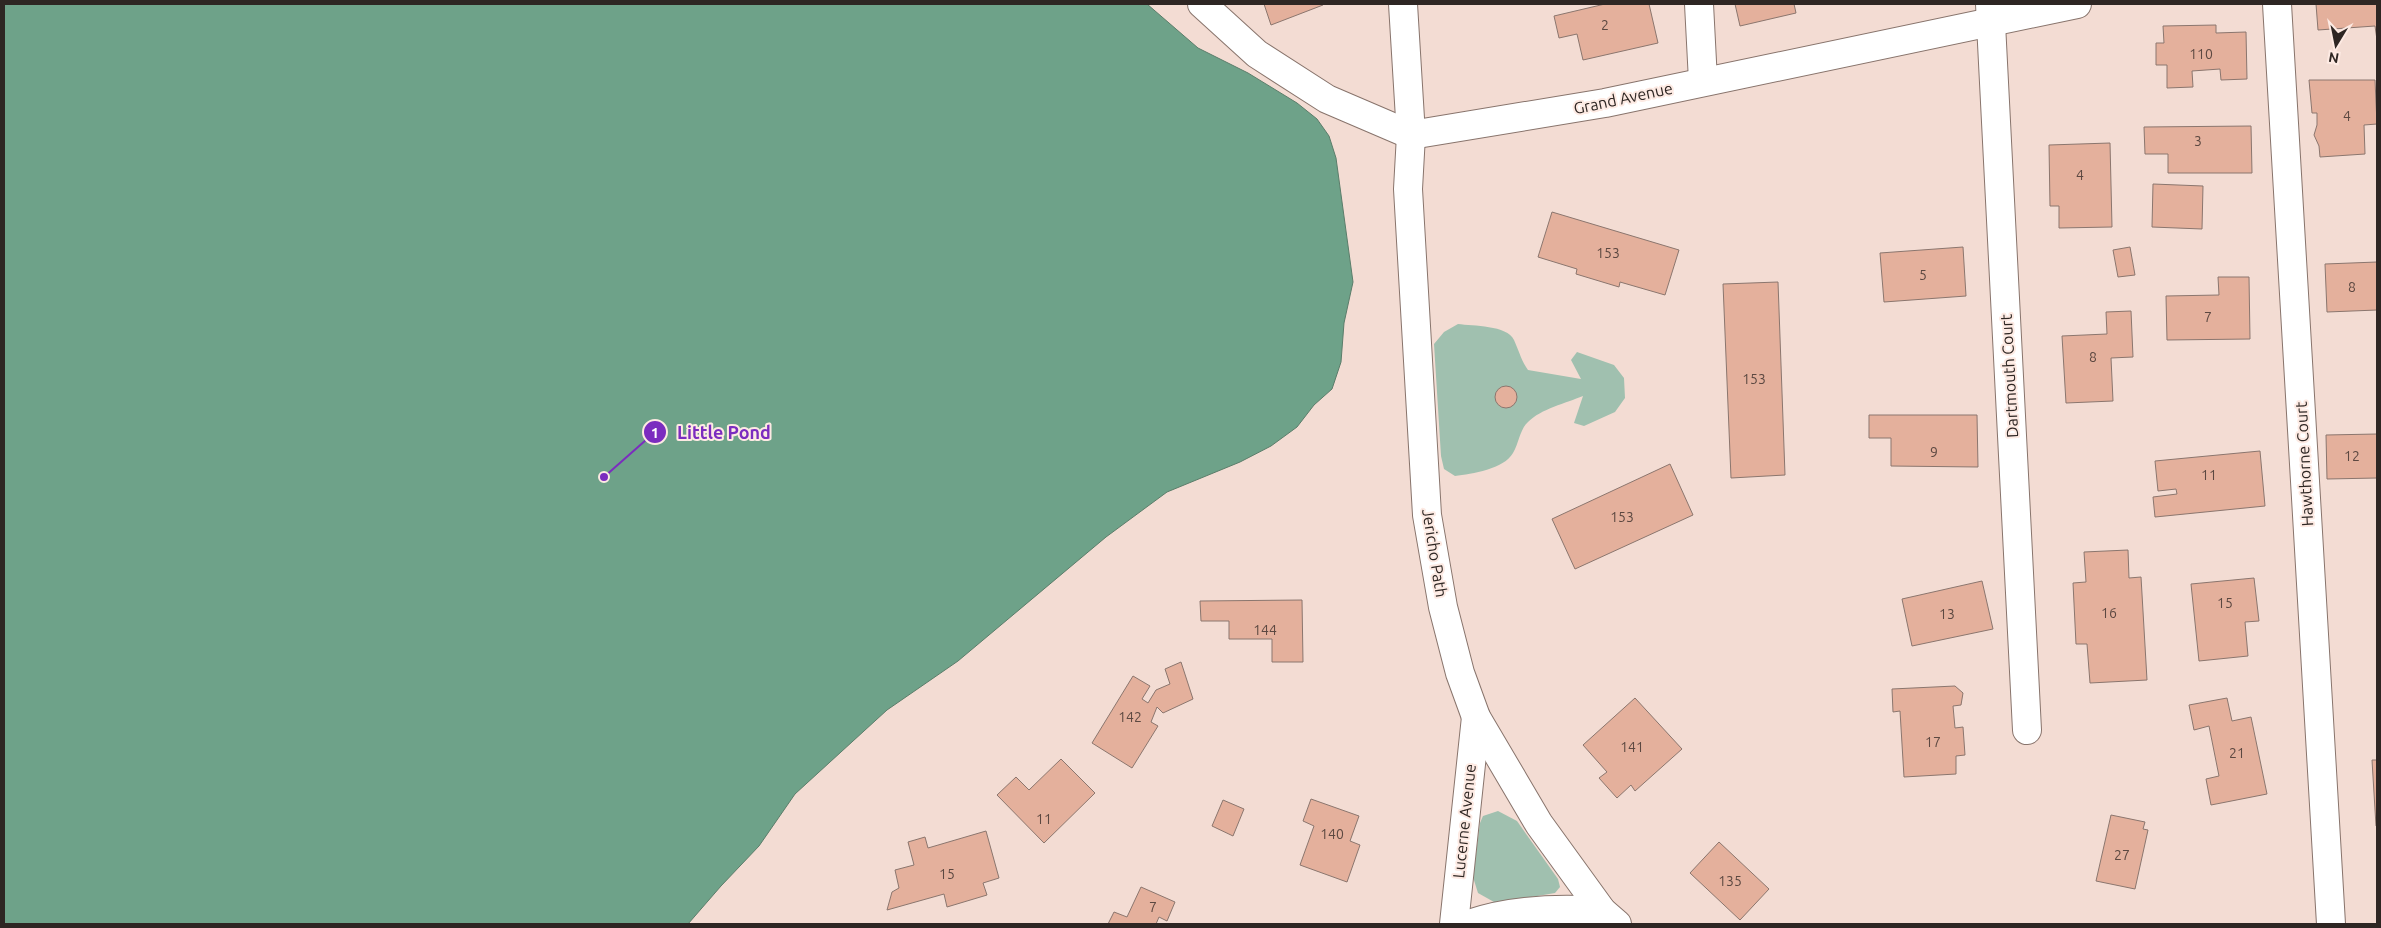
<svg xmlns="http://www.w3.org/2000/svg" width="2381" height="928" font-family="Ubuntu,sans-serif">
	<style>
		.green { fill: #a0c0af }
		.water { fill: #6ea289; stroke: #5b7d6a }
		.building { fill: #e4b09c; stroke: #8b766e }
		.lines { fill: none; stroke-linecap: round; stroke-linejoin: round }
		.minor-casing { stroke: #88746c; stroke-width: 30 }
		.tertiary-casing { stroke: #88746c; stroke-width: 30 }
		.minor { stroke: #fff; stroke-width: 28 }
		.tertiary { stroke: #fff; stroke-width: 28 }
		.labels { text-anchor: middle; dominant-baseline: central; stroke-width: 4; stroke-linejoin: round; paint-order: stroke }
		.number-label { font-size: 14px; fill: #5c4841 }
		.street-label { font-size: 16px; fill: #2e2623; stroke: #fdeae3 }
		.leader { fill: none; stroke: #7b2cbf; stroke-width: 2 }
		.callout-dot { fill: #7b2cbf; stroke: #fdeae3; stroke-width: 2 }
		.mark-label { font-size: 15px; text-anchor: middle; font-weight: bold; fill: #fff }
		.callout-label { font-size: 18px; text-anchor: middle; font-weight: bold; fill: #7b2cbf; stroke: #fdeae3; stroke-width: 4; stroke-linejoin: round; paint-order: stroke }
	</style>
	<rect width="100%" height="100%" fill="#f3dcd3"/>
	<!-- green -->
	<g class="green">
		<path d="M1458 324C1473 326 1507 325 1514 340 1519 351 1521 360 1528 370L1581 379 1571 360 1577 352 1614 365 1624 378 1625 398 1615 412 1584 426 1574 423 1583 396C1566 403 1541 409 1528 422 1520 429 1519 443 1513 453 1504 469 1472 474 1455 476L1444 469 1441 456 1434 344 1444 332Z"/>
		<polygon points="1498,811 1517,821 1558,879 1560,887 1555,893 1502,902 1494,902 1478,893 1473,877 1480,823 1483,816"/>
	</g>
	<!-- water -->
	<polygon class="water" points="4,4 1147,4 1198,48 1248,73 1297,103 1317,119 1329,136 1336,158 1353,282 1344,323 1341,362 1332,389 1314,405 1297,427 1271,446 1240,462 1167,492 1106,537 958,661 887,710 795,794 759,846 721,886 688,924 4,924"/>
	<!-- building -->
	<g class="building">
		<polygon points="1264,4 1323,4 1323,5 1271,25"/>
		<polygon points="1605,4 1649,4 1658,43 1583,60 1577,34 1559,38 1554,16"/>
		<polygon points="1735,4 1794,4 1796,13 1740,26"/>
		<polygon points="2316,4 2377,4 2377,40 2375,26 2318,30"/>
		<polygon points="2216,25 2216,33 2246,32 2247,79 2221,80 2220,69 2192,71 2193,87 2167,88 2167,65 2156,65 2156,43 2164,43 2163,26"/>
		<polygon points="2309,80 2375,80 2377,124 2364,125 2365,154 2320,157 2319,146 2314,135 2317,125 2317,113 2312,113"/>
		<polygon points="2251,126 2252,173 2168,173 2168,154 2145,154 2144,127"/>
		<polygon points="2110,143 2112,227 2059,228 2059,206 2050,206 2049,145"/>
		<polygon points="2153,184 2203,186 2202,229 2152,227"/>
		<polygon points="1552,212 1679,250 1665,295 1620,282 1619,287 1576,274 1577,269 1538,257"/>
		<polygon points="1963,247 1966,296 1884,302 1880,253"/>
		<polygon points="2130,247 2135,275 2118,277 2113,250"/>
		<polygon points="2377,262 2377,310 2327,312 2325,264"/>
		<polygon points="2218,277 2249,277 2250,339 2167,340 2166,296 2219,295"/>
		<polygon points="1778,282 1785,475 1731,478 1723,284"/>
		<polygon points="2131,311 2133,357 2111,358 2113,401 2066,403 2062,336 2107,334 2106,312"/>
		<circle cx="1506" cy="397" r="11"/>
		<polygon points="1869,415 1977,415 1978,467 1891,466 1891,438 1869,438"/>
		<polygon points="2377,434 2377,478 2327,479 2326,435"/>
		<polygon points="2260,451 2265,506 2155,517 2153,497 2177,494 2176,489 2158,491 2155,461"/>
		<polygon points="1670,464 1693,515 1575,569 1552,519"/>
		<polygon points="2128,550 2129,578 2141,577 2147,680 2090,683 2087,644 2076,644 2073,583 2086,582 2084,552"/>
		<polygon points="2254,578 2259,621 2245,622 2248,656 2199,661 2191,584"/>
		<polygon points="1982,581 1993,629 1912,646 1902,599"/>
		<polygon points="1302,600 1303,662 1272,662 1272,639 1229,639 1229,621 1201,621 1200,601"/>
		<polygon points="1181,662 1193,699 1163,713 1157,707 1151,722 1158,726 1132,768 1092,743 1133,676 1150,686 1142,699 1148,703 1156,690 1170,684 1165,669"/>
		<polygon points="1955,686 1963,693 1961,705 1953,706 1955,728 1963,727 1965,755 1956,756 1956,774 1904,777 1900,711 1893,712 1892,689"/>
		<polygon points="1635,698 1682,749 1635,791 1631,785 1617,798 1599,778 1607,772 1583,745"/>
		<polygon points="2227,698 2232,721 2251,717 2267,794 2211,805 2206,779 2219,776 2209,726 2194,730 2189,705"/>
		<polygon points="1061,759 1095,793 1044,843 997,795 1016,777 1029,790"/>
		<polygon points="2372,760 2377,760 2377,826 2376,826"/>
		<polygon points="1311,799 1359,816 1350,841 1360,845 1347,882 1300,865 1314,826 1303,821"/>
		<polygon points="1223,800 1244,809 1233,836 1212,826"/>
		<polygon points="2111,815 2145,822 2143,829 2148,830 2135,889 2096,881"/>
		<polygon points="986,831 999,878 983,883 987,895 947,907 944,894 887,910 892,892 899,888 895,870 914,865 908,842 925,837 928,848"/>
		<polygon points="1719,842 1769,889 1740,920 1690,873"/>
		<polygon points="1141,887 1175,902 1167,921 1159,917 1156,924 1108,924 1114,912 1127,917"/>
	</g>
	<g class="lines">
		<defs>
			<g id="minor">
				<polyline points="1202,4 1257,54 1327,99 1411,135 1605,103 2077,4"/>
				<polyline points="1699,4 1703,81"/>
				<polyline points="1990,4 2027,730"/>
				<polyline points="2277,4 2331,924"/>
				<polyline points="1454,924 1476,717"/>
				<path d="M1469 924C1512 909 1558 908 1602 911"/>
			</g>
			<polyline id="tertiary" points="1403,4 1411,135 1408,189 1427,515 1443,607 1460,673 1476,717 1539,824 1602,911 1617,924"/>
		</defs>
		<!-- minor casing -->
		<use href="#minor" class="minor-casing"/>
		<!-- tertiary casing -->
		<use href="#tertiary" class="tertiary-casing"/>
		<!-- minor -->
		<use href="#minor" class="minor"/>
		<!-- tertiary -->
		<use href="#tertiary" class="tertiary"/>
	</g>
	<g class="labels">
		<!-- number labels -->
		<g class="number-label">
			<text x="1605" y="25">2</text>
			<text x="2201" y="54">110</text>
			<text x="2347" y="116">4</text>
			<text x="2198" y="141">3</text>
			<text x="2080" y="175">4</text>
			<text x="1608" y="253">153</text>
			<text x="1923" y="275">5</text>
			<text x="2352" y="287">8</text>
			<text x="2208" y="317">7</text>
			<text x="2093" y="357">8</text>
			<text x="1754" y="379">153</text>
			<text x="1934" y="452">9</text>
			<text x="2352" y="456">12</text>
			<text x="2209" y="475">11</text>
			<text x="1622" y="517">153</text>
			<text x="2225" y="603">15</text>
			<text x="2109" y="613">16</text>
			<text x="1947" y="614">13</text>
			<text x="1265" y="630">144</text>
			<text x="1130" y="717">142</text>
			<text x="1933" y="742">17</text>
			<text x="1632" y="747">141</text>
			<text x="2237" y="753">21</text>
			<text x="1044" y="819">11</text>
			<text x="1332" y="834">140</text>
			<text x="2122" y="855">27</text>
			<text x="947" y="874">15</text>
			<text x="1730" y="881">135</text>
			<text x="1153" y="907">7</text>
		</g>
		<!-- street labels -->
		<g class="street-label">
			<text transform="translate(1623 98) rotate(-12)">Grand Avenue</text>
			<text transform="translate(2009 376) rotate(-93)">Dartmouth Court</text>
			<text transform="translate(2304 464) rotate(-93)">Hawthorne Court</text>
			<text transform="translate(1435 553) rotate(81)">Jericho Path</text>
			<text transform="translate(1464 821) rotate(-84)">Lucerne Avenue</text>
		</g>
	</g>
	<!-- callouts -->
	<path class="leader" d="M604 477L655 432"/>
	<g class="callout-dot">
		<circle cx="604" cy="477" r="5"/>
		<circle cx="655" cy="432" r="12"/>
	</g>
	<g class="mark-label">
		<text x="655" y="438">1</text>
	</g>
	<g class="callout-label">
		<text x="724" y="439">Little Pond</text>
	</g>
	<!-- border -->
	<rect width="2381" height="928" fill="none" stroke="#2e2623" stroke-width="10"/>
	<!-- north arrow -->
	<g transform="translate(2336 45) rotate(190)" stroke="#fdeae3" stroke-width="4" paint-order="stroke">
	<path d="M0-4L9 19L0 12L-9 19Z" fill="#2e2623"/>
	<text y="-8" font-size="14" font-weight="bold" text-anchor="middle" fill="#2e2623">N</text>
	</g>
</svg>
